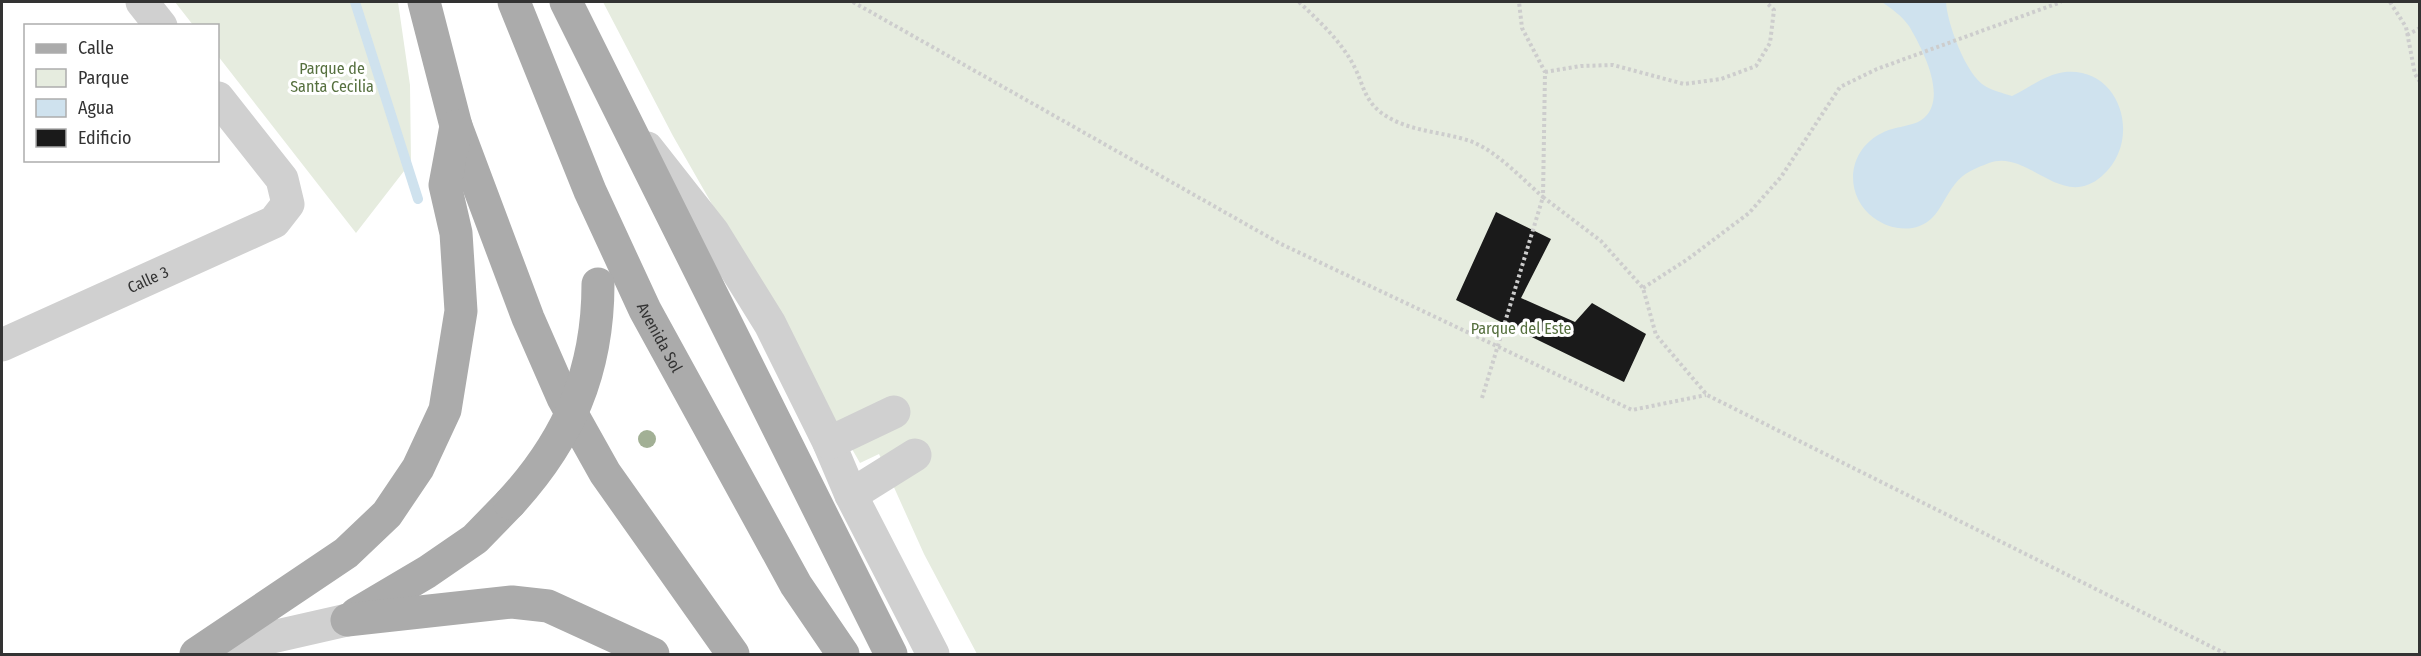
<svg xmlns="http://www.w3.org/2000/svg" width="2421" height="656" font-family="'Fira Sans Condensed',sans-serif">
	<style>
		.green { fill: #e6ecdf }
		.water { fill: #cfe2ee }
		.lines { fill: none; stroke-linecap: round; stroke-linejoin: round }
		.stream { stroke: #cfe2ee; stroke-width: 10 }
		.building { fill: #1a1a1a }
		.path { stroke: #cdcdcd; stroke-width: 4; stroke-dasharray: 3 3; stroke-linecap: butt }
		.minor { stroke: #d0d0d0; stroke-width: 33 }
		.major { stroke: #ababab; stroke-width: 33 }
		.major-bridge { stroke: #ababab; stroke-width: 33 }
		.tree { fill: #a2b095 }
		.labels { text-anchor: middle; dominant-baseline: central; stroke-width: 6; stroke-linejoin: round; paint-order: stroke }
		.park-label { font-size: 16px; fill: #56703f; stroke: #fff }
		.street-label { font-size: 16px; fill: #333; stroke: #fff }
	</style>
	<rect width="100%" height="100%" fill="#fff"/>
	<!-- green -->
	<g class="green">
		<polygon points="175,2 398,2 410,85 411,162 356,233 218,56 218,26 193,25"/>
		<polygon points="603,2 2419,2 2419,654 977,654 924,554 879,454 860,463 673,136"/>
	</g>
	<!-- water -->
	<path class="water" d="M1882 2H1946C1947 23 1966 75 1985 86 1993 91 2003 93 2012 96 2029 88 2046 74 2065 72 2121 67 2143 140 2102 176 2061 212 2028 148 1989 163 1976 168 1963 173 1955 184 1946 195 1941 209 1932 218 1916 234 1890 230 1874 218 1843 195 1847 150 1882 133 1894 126 1914 127 1924 118 1948 97 1922 48 1909 26 1902 16 1892 9 1882 2Z"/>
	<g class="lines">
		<!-- stream -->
		<polyline class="stream" points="355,2 418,199"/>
	</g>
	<!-- building -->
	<polygon class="building" points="1496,212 1551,239 1521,298 1575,322 1592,303 1646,334 1624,382 1456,300"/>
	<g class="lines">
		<!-- path -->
		<g class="path">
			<polyline points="853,2 1281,244 1632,410 1706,395"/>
			<path d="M1299 2C1320 22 1342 42 1355 68 1363 84 1364 98 1379 111 1405 132 1441 131 1470 141 1497 151 1521 178 1543 197L1545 72 1522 28 1519 2"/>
			<polyline points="2390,2 2406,27 2415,74 2420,82"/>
			<polyline points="2407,35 2420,28"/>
			<polyline points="1545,72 1581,66 1613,65 1684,84 1721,79 1756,66 1770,43 1774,10 1766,2"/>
			<polyline points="1643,288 1688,259 1749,213 1781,177 1840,87 1877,69 2061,2"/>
			<polyline points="1482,398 1543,197 1601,241 1643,288 1656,335 1707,395 2226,654"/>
		</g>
		<!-- minor -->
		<g class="minor">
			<polyline points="142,2 161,26"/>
			<polyline points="647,148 713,232 770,324 829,443 851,495 933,654"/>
			<path id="s1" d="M2 345 274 222 288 204 282 179 218 98"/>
			<polyline points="829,443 894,412"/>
			<polyline points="851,495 915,455"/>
			<polyline points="197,654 347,620"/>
		</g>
		<!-- major -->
		<g class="major">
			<polyline points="424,2 456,126 528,318 563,398 605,473 733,654"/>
			<path id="s2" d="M514 2 590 191 645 310 796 585 843 654"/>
			<polyline points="566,2 891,654"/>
			<polyline points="356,614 427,572 475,539 510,503"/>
			<polyline points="347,620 512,602 548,606 653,654"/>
			<polyline points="196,654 346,553 387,514 418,468 445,410 461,311 456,233 445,185 456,126"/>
		</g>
		<!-- major-bridge -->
		<path class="major-bridge" d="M510 503C569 439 598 371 598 284"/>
	</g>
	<!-- trees -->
	<circle class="tree" cx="647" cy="439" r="9"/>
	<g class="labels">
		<!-- park labels -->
		<g class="park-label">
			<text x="332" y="68">Parque de<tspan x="332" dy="18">Santa Cecilia</tspan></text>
			<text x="1521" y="328">Parque del Este</text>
		</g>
		<!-- street labels -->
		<g class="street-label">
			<text stroke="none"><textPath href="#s1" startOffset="160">Calle 3</textPath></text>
			<text stroke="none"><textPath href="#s2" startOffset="366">Avenida Sol</textPath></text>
		</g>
	</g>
	<!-- border -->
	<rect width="2421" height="656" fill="none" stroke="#333333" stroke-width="6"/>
	<!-- legend -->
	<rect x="24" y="24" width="195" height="138" fill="#ffffff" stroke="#adadad" stroke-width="1.5"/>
	<rect x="36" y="44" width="30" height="9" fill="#ababab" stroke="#adadad" stroke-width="1.5"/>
	<text x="78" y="54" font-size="18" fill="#333333">Calle</text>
	<rect x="36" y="69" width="30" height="18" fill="#e6ecdf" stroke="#adadad" stroke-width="1.5"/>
	<text x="78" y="84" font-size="18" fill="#333333">Parque</text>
	<rect x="36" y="99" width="30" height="18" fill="#cfe2ee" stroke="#adadad" stroke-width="1.5"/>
	<text x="78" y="114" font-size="18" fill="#333333">Agua</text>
	<rect x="36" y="129" width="30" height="18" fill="#1a1a1a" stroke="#adadad" stroke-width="1.5"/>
	<text x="78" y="144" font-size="18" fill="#333333">Edificio</text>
</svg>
